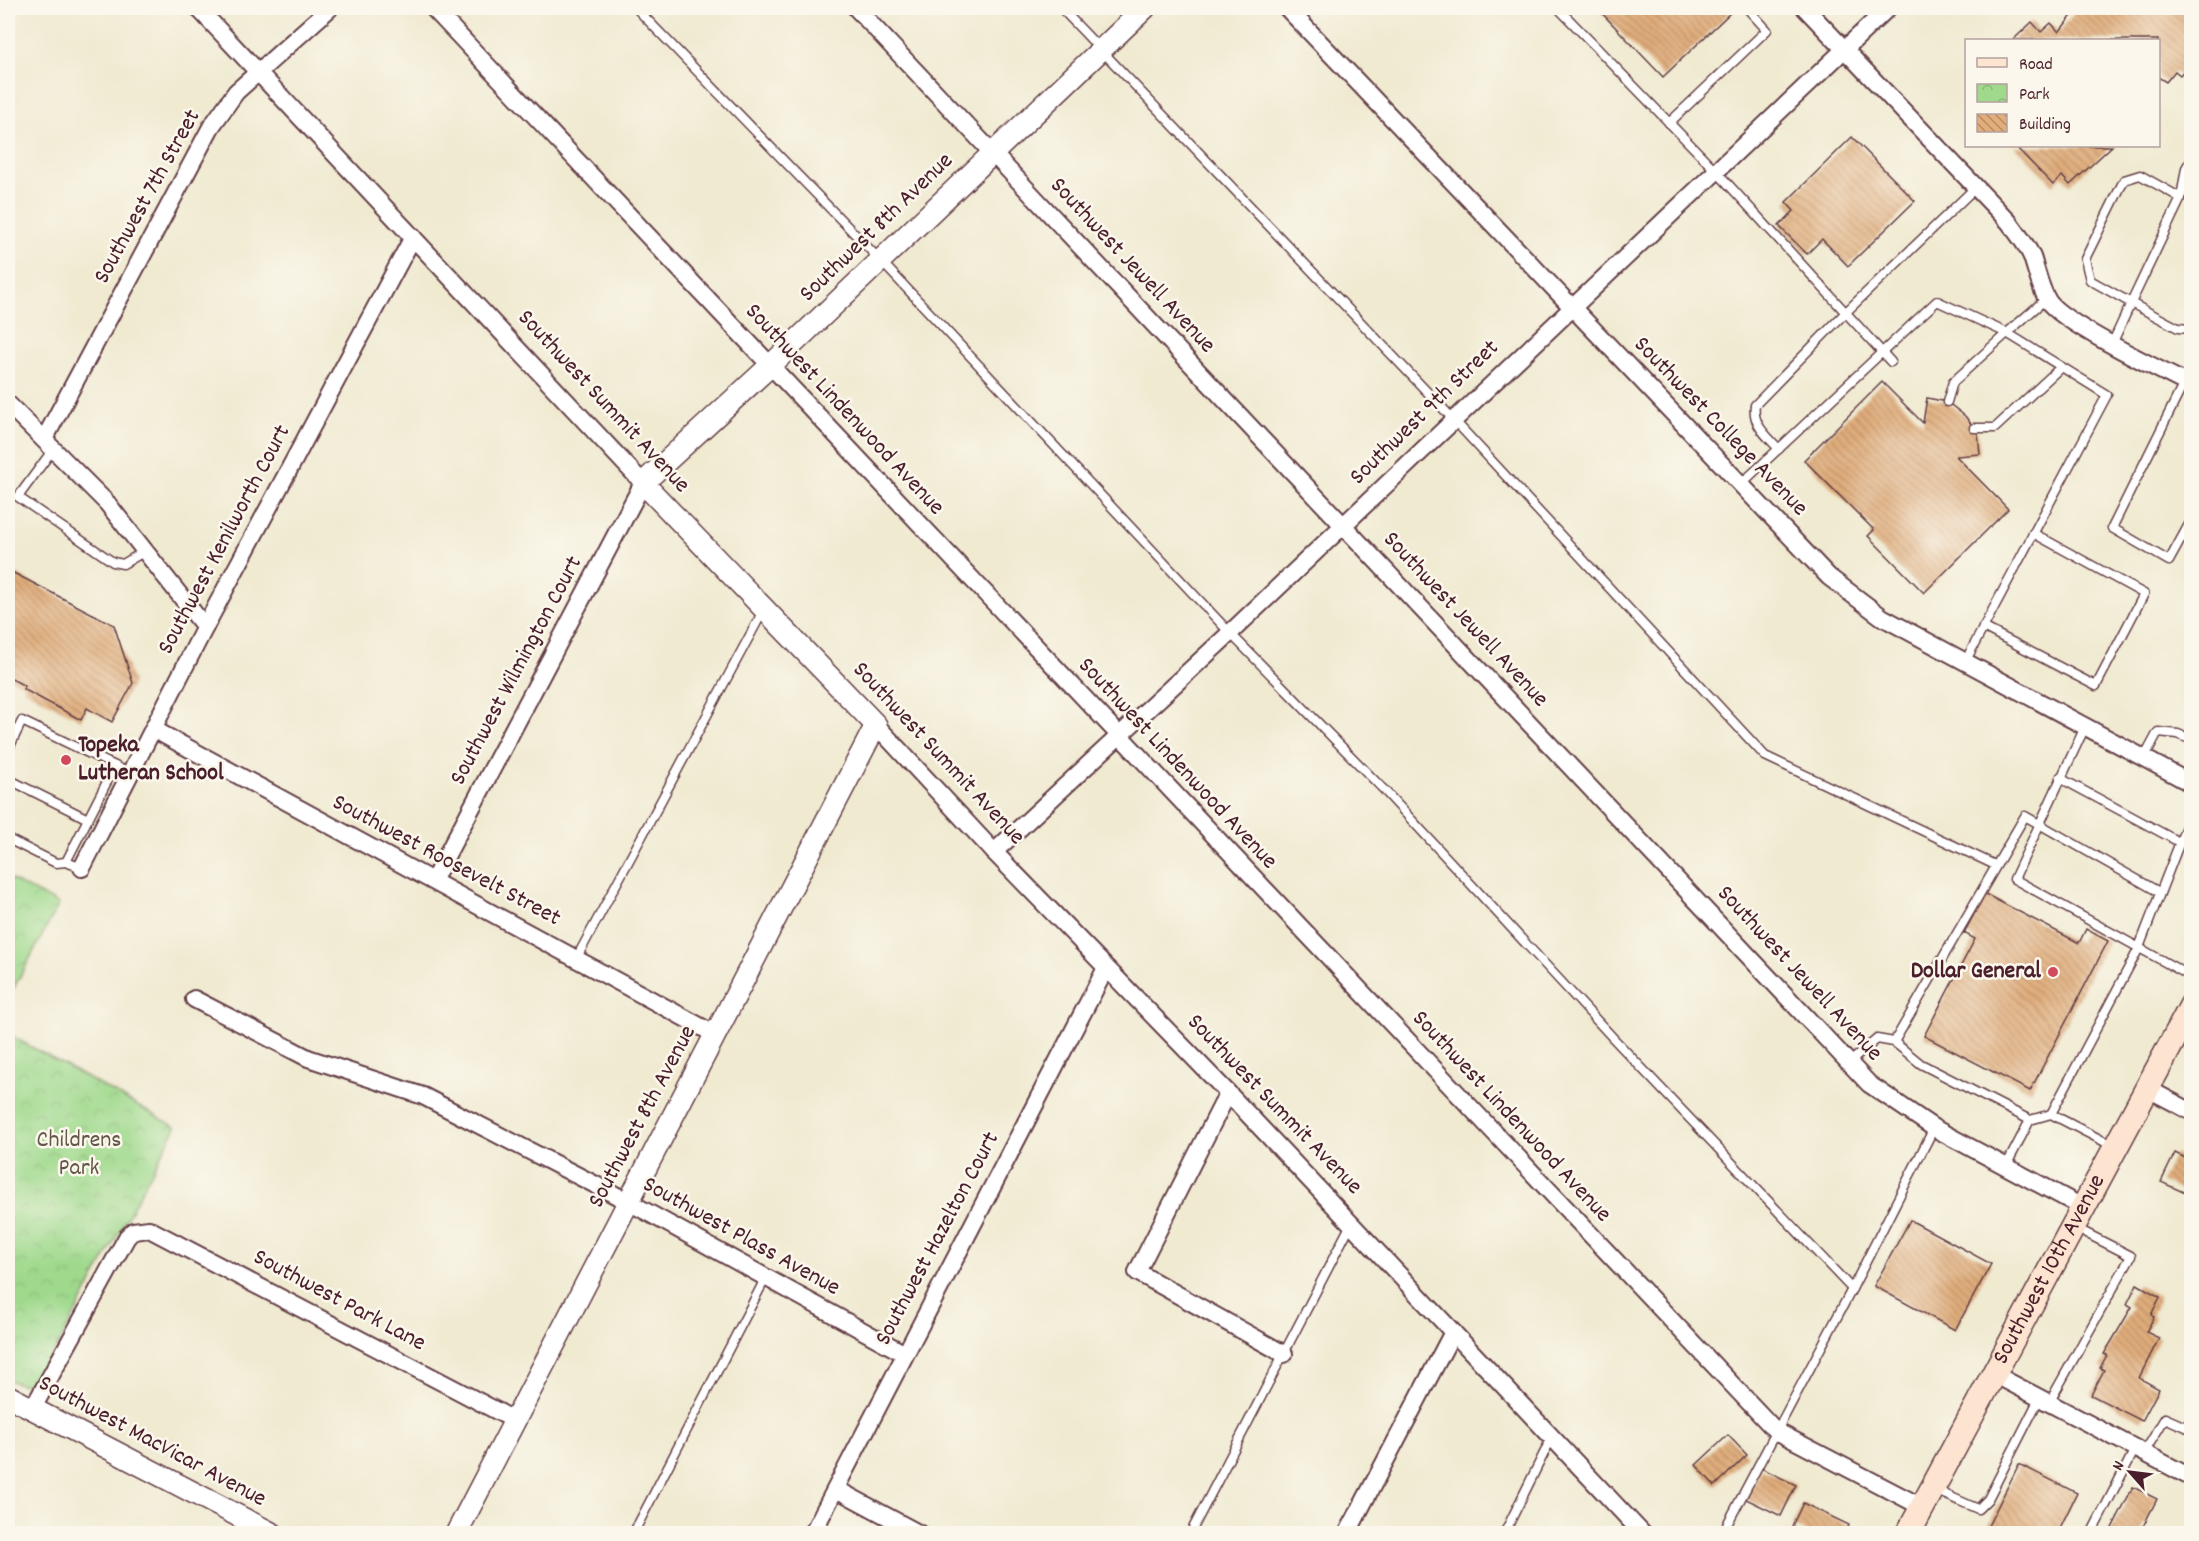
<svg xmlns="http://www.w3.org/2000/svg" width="2199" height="1541" font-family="Dekko,sans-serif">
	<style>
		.park { fill: url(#park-crowns); stroke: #747c5c; stroke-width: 1.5 }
		.building { fill: url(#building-back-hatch) }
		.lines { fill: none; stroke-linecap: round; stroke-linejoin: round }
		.service-casing { stroke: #633d44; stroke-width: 11 }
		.minor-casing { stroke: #633d44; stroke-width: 20 }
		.tertiary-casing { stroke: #633d44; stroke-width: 24 }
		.secondary-casing { stroke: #633d44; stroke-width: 27 }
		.service { stroke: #fff; stroke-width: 8 }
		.minor { stroke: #fff; stroke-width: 16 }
		.tertiary { stroke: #fff; stroke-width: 21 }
		.secondary { stroke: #fde4d0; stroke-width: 24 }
		.poi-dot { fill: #d1495b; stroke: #fbf7ec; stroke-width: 2 }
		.labels { text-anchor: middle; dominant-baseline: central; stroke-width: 5; stroke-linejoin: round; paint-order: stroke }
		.street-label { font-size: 24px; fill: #4a1f2b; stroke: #fbf7ec }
		.poi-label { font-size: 24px; font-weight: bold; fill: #4a1f2b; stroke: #fbf7ec; text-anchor: start }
		.park-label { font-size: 24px; fill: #645748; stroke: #fbf7ec }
	</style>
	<defs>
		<pattern id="park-crowns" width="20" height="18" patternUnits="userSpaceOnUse" patternTransform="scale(1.5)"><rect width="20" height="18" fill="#9fd98c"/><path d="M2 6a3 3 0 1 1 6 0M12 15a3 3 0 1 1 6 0" fill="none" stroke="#8aba79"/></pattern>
		<pattern id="building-back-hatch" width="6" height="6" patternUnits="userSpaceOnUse" patternTransform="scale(1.5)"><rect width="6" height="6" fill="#e0ad7b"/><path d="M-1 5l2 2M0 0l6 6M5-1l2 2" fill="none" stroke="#b88c65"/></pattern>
	</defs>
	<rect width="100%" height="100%" fill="#fbf7ec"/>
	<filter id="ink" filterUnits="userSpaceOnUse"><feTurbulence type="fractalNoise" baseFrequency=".0167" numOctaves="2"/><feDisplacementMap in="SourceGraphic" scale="12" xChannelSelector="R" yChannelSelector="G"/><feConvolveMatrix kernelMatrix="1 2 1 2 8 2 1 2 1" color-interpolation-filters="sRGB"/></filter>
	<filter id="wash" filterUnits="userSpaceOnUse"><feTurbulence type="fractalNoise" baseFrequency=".008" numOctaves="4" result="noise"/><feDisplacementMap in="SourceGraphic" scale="24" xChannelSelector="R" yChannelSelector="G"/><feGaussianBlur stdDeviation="1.35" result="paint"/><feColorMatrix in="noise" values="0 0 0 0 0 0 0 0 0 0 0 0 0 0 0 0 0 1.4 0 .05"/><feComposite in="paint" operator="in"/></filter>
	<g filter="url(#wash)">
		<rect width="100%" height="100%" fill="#f0ead1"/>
		<!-- park -->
		<g class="park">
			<polygon points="8,878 59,904 8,999"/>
			<polygon points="8,1034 176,1127 55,1351 33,1380 23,1385 8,1380"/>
		</g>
		<g id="blocks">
			<!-- building -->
			<g class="building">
				<polygon points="1597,8 1726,8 1731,12 1663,77"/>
				<polygon points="2078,8 2183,8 2192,16 2192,61 2180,75 2175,71 2166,82 2158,77 2158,40 2013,40 2032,22 2041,32 2051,23 2059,32"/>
				<polygon points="1852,137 1915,201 1848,266 1822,239 1807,254 1779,226 1794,211 1786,202"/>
				<polygon points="2015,146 2112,146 2070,185 2062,176 2053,185"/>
				<polygon points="1882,382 1923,423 1927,398 1947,402 1965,416 1978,433 1980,454 1956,456 2008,509 1924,593 1868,536 1874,530 1804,460"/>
				<polygon points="8,570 114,625 133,683 112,722 87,708 81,720 23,689 25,686 8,677"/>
				<polygon points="1985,894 2079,943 2086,929 2108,941 2030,1091 1924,1036 1975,939 1964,933"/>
				<polygon points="2175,1153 2192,1161 2192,1196 2161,1182"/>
				<polygon points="1910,1220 1991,1264 1955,1330 1874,1286"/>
				<polygon points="2137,1284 2160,1297 2151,1315 2154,1317 2146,1332 2159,1338 2139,1378 2159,1389 2142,1421 2091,1395 2104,1370 2100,1368 2107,1355 2104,1354 2132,1307 2127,1304"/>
				<polygon points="1728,1435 1747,1455 1715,1486 1696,1465"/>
				<polygon points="2019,1464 2077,1493 2057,1534 1984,1534"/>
				<polygon points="1761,1468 1796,1485 1781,1516 1746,1499"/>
				<polygon points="2133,1487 2157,1499 2139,1534 2109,1534"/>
				<polygon points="1803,1503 1849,1525 1845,1534 1809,1534 1792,1526"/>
			</g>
		</g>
	</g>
	<g filter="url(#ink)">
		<use href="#blocks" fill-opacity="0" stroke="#633d44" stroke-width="1.5"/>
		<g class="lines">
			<defs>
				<g id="service">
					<polyline points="636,8 880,260 1230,633 1384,790 1614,1039 1852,1289"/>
					<polyline points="1061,8 1453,419 1765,756 1995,865"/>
					<polyline points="1558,8 1717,172 1891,362"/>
					<polyline points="1669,123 1767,30 1747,8"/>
					<polyline points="2192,158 2186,168 2181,198 2131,303 2178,328 2190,329 2192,325"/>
					<polyline points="2112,344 2131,303 2090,280 2085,259 2124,180 2140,175 2181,198"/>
					<polyline points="2184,383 2112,528 2169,561 2192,519"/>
					<polyline points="1974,428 1995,428 2061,367"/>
					<polyline points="54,448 18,497 113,562 123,564 145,551"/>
					<path d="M1779 449C1767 436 1752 425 1755 405L1845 313 1976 187"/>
					<polyline points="1741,484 1937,301 2007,333 1953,382 1947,402"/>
					<polyline points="1983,627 2096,686 2144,594 2033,533"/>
					<polyline points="1965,662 2107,395 2007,333 2047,298"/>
					<polyline points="2085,727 2014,879 2192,977"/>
					<polyline points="8,750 22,721 115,766"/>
					<polyline points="2144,758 2158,732 2178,734 2192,740"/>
					<polyline points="2060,778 2179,842"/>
					<polyline points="8,779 88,819"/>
					<polyline points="8,839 56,863 66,862"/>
					<polyline points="82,868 66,862 115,766 130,774"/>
					<polyline points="576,959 763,611"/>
					<polyline points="1894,1042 2025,816 2159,892"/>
					<polyline points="1849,1063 1877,1039 1894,1042 1921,1064 2030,1120 2051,1114 2138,950 2192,811"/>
					<polyline points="2051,1114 2115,1147"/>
					<polyline points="2006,1166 2030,1120"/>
					<polyline points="2049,1403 2131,1256 2074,1227"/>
					<polyline points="2144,1453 2165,1418 2192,1430"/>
					<polyline points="1935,1490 1978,1509 1988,1499 2040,1397"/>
					<polyline points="633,1534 765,1279"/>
					<polyline points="1190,1534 1351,1224"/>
					<polyline points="1504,1534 1552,1437"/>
					<polyline points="1722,1534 1852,1289 1934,1128"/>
					<polyline points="2091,1534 2135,1449"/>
				</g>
				<g id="minor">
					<polyline points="198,8 643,483 433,881"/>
					<polyline points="433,8 1776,1431 1922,1507"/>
					<polyline points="856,8 1869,1084 1934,1128 2084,1208"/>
					<polyline points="1287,8 1829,577 1882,617 2192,784"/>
					<path d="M1805 8 2009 222C2017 233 2027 245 2032 257 2037 272 2040 288 2048 301 2062 323 2164 372 2192 386"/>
					<polyline points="8,404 107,503 205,627"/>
					<polyline points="45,438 211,127 236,92 330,8"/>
					<polyline points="876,725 994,852 1228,1093 1643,1534"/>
					<polyline points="153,729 716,1035"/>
					<polyline points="994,852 1230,633 1888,8"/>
					<polyline points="82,868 205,627 413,237"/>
					<polyline points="194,999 308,1058 423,1096 627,1201 905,1354"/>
					<polyline points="2148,1089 2192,1112"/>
					<polyline points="1228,1093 1137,1272 1284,1354"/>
					<polyline points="1992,1373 2192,1478"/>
					<polyline points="33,1408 127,1237 133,1231 149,1229 514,1420"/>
					<polyline points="836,1489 920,1534"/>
					<polyline points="812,1534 1106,968"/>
					<polyline points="1347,1534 1453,1332"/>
				</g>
				<g id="tertiary">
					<polyline points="8,1396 273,1534"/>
					<polyline points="456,1534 876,725 643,483 770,366 1145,8"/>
				</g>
				<g id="secondary">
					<path id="s1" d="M1908 1534 2192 1005"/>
				</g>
			</defs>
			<!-- service casing -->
			<use href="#service" class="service-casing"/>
			<!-- minor casing -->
			<use href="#minor" class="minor-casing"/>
			<!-- tertiary casing -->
			<use href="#tertiary" class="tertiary-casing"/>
			<!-- secondary casing -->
			<use href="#secondary" class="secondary-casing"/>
			<!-- service -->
			<use href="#service" class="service"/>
			<!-- minor -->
			<use href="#minor" class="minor"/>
			<!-- tertiary -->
			<use href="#tertiary" class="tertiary"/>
			<!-- secondary -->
			<use href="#secondary" class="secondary"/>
		</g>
	</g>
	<!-- markers -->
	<g class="poi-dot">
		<circle cx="66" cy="760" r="6"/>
		<circle cx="2053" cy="972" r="6"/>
	</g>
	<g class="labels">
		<!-- street labels -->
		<g class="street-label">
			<text transform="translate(148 197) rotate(-61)">Southwest 7th Street</text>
			<text transform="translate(877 228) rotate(-44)">Southwest 8th Avenue</text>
			<text transform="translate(1132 266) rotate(47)">Southwest Jewell Avenue</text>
			<text transform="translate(603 402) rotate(47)">Southwest Summit Avenue</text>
			<text transform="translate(844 410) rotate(47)">Southwest Lindenwood Avenue</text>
			<text transform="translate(1425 413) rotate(-44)">Southwest 9th Street</text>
			<text transform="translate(1720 427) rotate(46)">Southwest College Avenue</text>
			<text transform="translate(225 540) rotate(-62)">Southwest Kenilworth Court</text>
			<text transform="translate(1465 620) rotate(47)">Southwest Jewell Avenue</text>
			<text transform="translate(517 671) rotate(-62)">Southwest Wilmington Court</text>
			<text transform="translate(938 754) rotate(47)">Southwest Summit Avenue</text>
			<text transform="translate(1177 764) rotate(47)">Southwest Lindenwood Avenue</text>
			<text transform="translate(446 861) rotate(28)">Southwest Roosevelt Street</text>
			<text transform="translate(1799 974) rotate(47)">Southwest Jewell Avenue</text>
			<text transform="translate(1274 1105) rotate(46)">Southwest Summit Avenue</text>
			<text transform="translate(643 1117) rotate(-62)">Southwest 8th Avenue</text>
			<text transform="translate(1511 1117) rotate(47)">Southwest Lindenwood Avenue</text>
			<text transform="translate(741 1237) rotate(29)">Southwest Plass Avenue</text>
			<text transform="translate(938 1239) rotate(-62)">Southwest Hazelton Court</text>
			<text stroke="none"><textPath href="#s1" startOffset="300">Southwest 10th Avenue</textPath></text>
			<text transform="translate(339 1301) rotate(28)">Southwest Park Lane</text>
			<text transform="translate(152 1442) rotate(28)">Southwest MacVicar Avenue</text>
		</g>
		<!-- poi labels -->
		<g class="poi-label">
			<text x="78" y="746">Topeka<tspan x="78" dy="28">Lutheran School</tspan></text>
			<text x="2041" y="972" text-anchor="end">Dollar General</text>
		</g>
		<!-- park labels -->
		<g class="park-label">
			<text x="79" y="1141">Childrens<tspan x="79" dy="28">Park</tspan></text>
		</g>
	</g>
	<!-- margin -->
	<rect width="2199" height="1541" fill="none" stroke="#fbf7ec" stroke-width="30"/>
	<!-- legend -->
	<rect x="1965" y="39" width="195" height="108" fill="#fbf7ec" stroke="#b4a19f" stroke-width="1.5"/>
	<rect x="1977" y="58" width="30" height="9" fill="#fde4d0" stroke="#b4a19f" stroke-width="1.5"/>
	<text x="2019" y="69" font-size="18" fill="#4a1f2b">Road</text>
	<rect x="1977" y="84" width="30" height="18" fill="url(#park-crowns)" stroke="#b4a19f" stroke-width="1.5"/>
	<text x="2019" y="99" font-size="18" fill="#4a1f2b">Park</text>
	<rect x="1977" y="114" width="30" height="18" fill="url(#building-back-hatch)" stroke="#b4a19f" stroke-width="1.5"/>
	<text x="2019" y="129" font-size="18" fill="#4a1f2b">Building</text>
	<!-- north arrow -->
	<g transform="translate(2130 1472) rotate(298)" stroke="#fbf7ec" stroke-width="4.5" paint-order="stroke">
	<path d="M0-4.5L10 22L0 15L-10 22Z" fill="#4a1f2b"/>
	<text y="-9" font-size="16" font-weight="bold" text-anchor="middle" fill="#4a1f2b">N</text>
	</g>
</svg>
